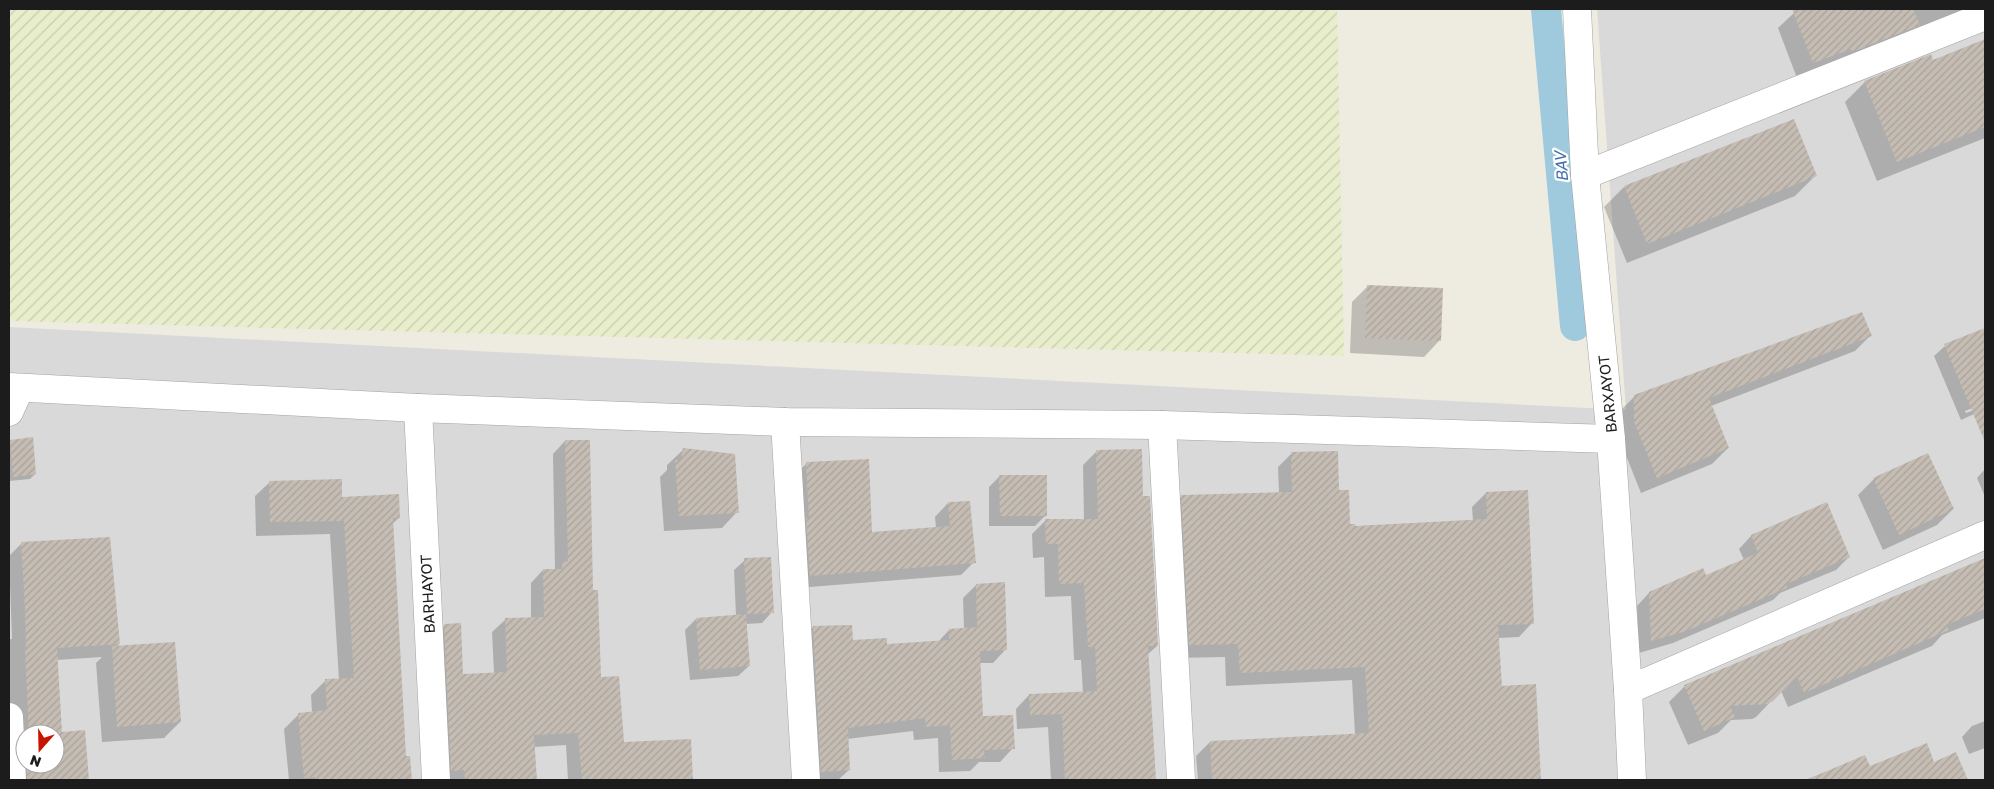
<svg xmlns="http://www.w3.org/2000/svg" width="1994" height="789" font-family="'Golos Text',sans-serif">
	<style>
		.residential { fill: #dad9d9; fill-rule: evenodd }
		.farmland { fill: url(#farmland-furrows) }
		.shadow { fill: #0003; fill-rule: evenodd }
		.lines { fill: none; stroke-linecap: round; stroke-linejoin: round }
		.canal { stroke: #9fc9dd; stroke-width: 30 }
		.building { fill: url(#building-hatch) }
		.minor-casing { stroke: #a3a3a3; stroke-width: 29 }
		.minor { stroke: #fff; stroke-width: 28 }
		.labels { text-anchor: middle; dominant-baseline: central; stroke-width: 4.5; stroke-linejoin: round; paint-order: stroke }
		.street-label { font-size: 15px; fill: #1c1c1c; stroke: #fff }
		.water-label { font-size: 16px; font-style: italic; fill: #4670ad; stroke: #fff }
	</style>
	<defs>
		<pattern id="farmland-furrows" width="10" height="10" patternUnits="userSpaceOnUse" patternTransform="scale(1.25)"><rect width="10" height="10" fill="#e8eecb"/><path d="M-1 1l2-2M0 10L10 0M9 11l2-2" fill="none" stroke="#c6ccae"/></pattern>
		<pattern id="building-hatch" width="6" height="6" patternUnits="userSpaceOnUse" patternTransform="scale(1.25)"><rect width="6" height="6" fill="#c5bdb4"/><path d="M-1 1l2-2M0 6l6-6M5 7l2-2" fill="none" stroke="#a9a29a"/></pattern>
	</defs>
	<rect width="100%" height="100%" fill="#eeebe1"/>
	<!-- residential -->
	<path class="residential" d="M1597 9H1985V780H9V327L1626 410ZM25 734H55V764H25Z"/>
	<!-- farmland -->
	<polygon class="farmland" points="9,9 1337,9 1344,356 9,321"/>
	<!-- shadow -->
	<g class="shadow">
		<polygon points="1804,9 1968,9 1914,29 1902,41 1797,78 1778,28 1794,13"/>
		<polygon points="1985,41 1985,138 1877,181 1845,102 1865,82 1932,62"/>
		<polygon points="1815,176 1795,196 1627,263 1604,207 1624,187"/>
		<polygon points="1368,286 1439,341 1424,357 1350,353 1352,302"/>
		<polygon points="1982,330 1985,337 1985,403 1965,411 1966,413 1985,406 1985,409 1961,420 1934,356 1945,346"/>
		<polygon points="1871,335 1855,351 1711,406 1728,448 1712,464 1641,493 1619,438 1619,412 1635,396"/>
		<polygon points="10,441 35,474 30,479 9,481"/>
		<polygon points="565,441 591,592 600,679 622,743 690,740 692,780 568,780 566,745 534,747 536,780 439,780 432,638 445,625 462,675 494,673 492,632 505,620 531,618 531,583 543,570 555,569 553,454"/>
		<polygon points="683,450 737,512 722,528 664,531 660,477 667,470 667,465"/>
		<polygon points="1097,451 1142,497 1157,646 1147,655 1155,780 1051,780 1048,727 1017,729 1016,709 1029,695 1083,693 1081,660 1074,660 1071,596 1045,597 1044,557 1033,558 1032,534 1046,520 1084,520 1083,465"/>
		<polygon points="1291,454 1349,526 1354,527 1473,521 1472,507 1486,493 1532,623 1519,637 1498,638 1500,688 1535,685 1540,780 1198,780 1196,756 1210,742 1355,735 1352,680 1226,686 1225,657 1176,658 1168,510 1182,496 1279,493 1278,467"/>
		<polygon points="1927,455 1953,509 1937,525 1883,550 1858,495 1874,479"/>
		<polygon points="807,463 871,533 936,528 935,517 948,503 974,562 961,575 797,588 794,476"/>
		<polygon points="1985,469 1985,497 1977,478"/>
		<polygon points="1000,476 1046,515 1035,526 989,526 989,487"/>
		<polygon points="270,482 341,499 399,518 392,524 405,757 409,757 410,780 289,780 284,729 299,714 312,713 311,695 326,680 339,680 330,534 256,536 255,496"/>
		<polygon points="1826,504 1849,557 1836,570 1780,593 1773,600 1673,643 1639,653 1637,606 1649,593 1705,576 1744,560 1739,549 1751,536"/>
		<path d="M21 544 119 644 116 647 180 722 164 738 102 742 96 663 102 657 56 660 61 733 84 732 87 780H14L9 722V639H12L9 556ZM25 734H55V764H25Z"/>
		<polygon points="1985,559 1985,618 1942,635 1932,646 1788,707 1781,691 1756,717 1752,719 1731,720 1718,733 1688,745 1669,702 1685,686"/>
		<polygon points="745,560 772,612 762,623 746,624 749,666 738,676 690,680 685,630 696,619 736,616 734,570"/>
		<polygon points="976,585 1006,649 993,663 979,663 982,718 1013,748 1000,762 979,762 970,771 939,772 938,738 914,740 913,731 847,739 849,770 838,780 808,780 800,640 813,627 852,642 886,645 938,642 949,630 964,629 963,598"/>
		<polygon points="1985,721 1985,748 1969,754 1962,737 1972,726"/>
		<polygon points="1955,754 1966,780 1805,780 1865,757 1869,768 1933,764"/>
	</g>
	<g class="lines">
		<!-- canal -->
		<polyline class="canal" points="1546,9 1575,326"/>
	</g>
	<!-- building -->
	<g class="building">
		<polygon points="1792,9 1913,9 1920,25 1852,52 1851,49 1813,63"/>
		<polygon points="1985,39 1985,127 1897,162 1864,81 1931,54 1933,60"/>
		<polygon points="1794,119 1817,176 1647,244 1624,186"/>
		<polygon points="1367,285 1443,288 1441,341 1365,338"/>
		<polygon points="1862,312 1872,336 1709,398 1729,448 1657,478 1634,422 1634,395"/>
		<polygon points="1985,328 1985,442 1944,344"/>
		<polygon points="33,437 36,474 13,477 10,440"/>
		<polygon points="565,440 590,440 593,590 598,590 601,677 619,676 624,742 691,739 693,780 582,780 578,733 534,735 537,780 465,780 464,770 451,771 444,624 461,623 463,674 507,672 505,618 544,617 543,569 562,569 562,561 568,561"/>
		<polygon points="683,448 735,454 739,513 679,516 675,460 681,460"/>
		<polygon points="1142,449 1143,496 1150,496 1158,646 1148,646 1156,780 1065,780 1062,714 1030,715 1029,694 1097,691 1095,647 1088,647 1084,583 1059,584 1058,544 1046,544 1045,519 1098,519 1096,450"/>
		<polygon points="1338,451 1339,490 1349,490 1350,524 1355,524 1355,526 1487,519 1486,492 1528,490 1534,624 1498,625 1502,686 1536,684 1541,780 1212,780 1210,741 1369,733 1365,667 1240,673 1238,644 1189,645 1181,495 1292,492 1291,452"/>
		<polygon points="1928,453 1954,509 1899,535 1873,478"/>
		<polygon points="869,459 872,532 950,526 948,502 970,501 976,563 810,576 806,518 809,518 806,462"/>
		<polygon points="999,475 1047,475 1047,516 1000,516"/>
		<polygon points="342,479 342,497 399,494 400,518 393,518 406,756 410,756 412,780 315,780 315,777 304,778 298,713 327,710 325,679 354,678 344,521 270,522 269,481"/>
		<polygon points="1827,502 1850,557 1786,584 1787,588 1686,631 1651,641 1649,592 1703,568 1706,575 1758,553 1751,535"/>
		<polygon points="110,537 120,644 57,648 62,732 85,730 89,780 27,780 27,764 55,764 55,734 27,734 29,734 25,650 26,650 25,609 21,542"/>
		<polygon points="771,557 774,613 747,614 744,558"/>
		<polygon points="1985,558 1985,609 1946,625 1949,630 1804,693 1797,676 1773,701 1768,704 1730,706 1735,717 1704,731 1684,685"/>
		<polygon points="1005,582 1007,650 980,651 983,716 1013,715 1015,749 984,750 985,758 952,760 950,725 926,727 925,718 848,728 850,770 821,772 813,626 852,625 853,640 887,638 887,644 949,640 949,629 977,627 976,584"/>
		<polygon points="746,614 750,666 700,670 696,618"/>
		<polygon points="175,642 181,722 117,727 112,646"/>
		<polygon points="1927,743 1934,762 1956,752 1968,780 1806,780 1865,755 1870,766"/>
	</g>
	<g class="lines">
		<defs>
			<g id="minor">
				<polyline points="1577,9 1585,175 1611,439 1628,690 1632,780"/>
				<polyline points="1585,175 1985,16"/>
				<polyline points="9,387 418,408 785,422 1162,425 1611,439"/>
				<polyline points="418,408 436,780"/>
				<polyline points="9,412 20,388"/>
				<polyline points="785,422 806,780"/>
				<polyline points="1162,425 1181,780"/>
				<polyline points="1628,690 1985,535"/>
				<polyline points="9,717 12,780"/>
			</g>
		</defs>
		<!-- minor casing -->
		<use href="#minor" class="minor-casing"/>
		<!-- minor -->
		<use href="#minor" class="minor"/>
	</g>
	<g class="labels">
		<!-- street labels -->
		<g class="street-label">
			<text transform="translate(1607 394) rotate(-96)">BARXAYOT</text>
			<text transform="translate(427 594) rotate(-93)">BARHAYOT</text>
		</g>
		<!-- water labels -->
		<g class="water-label">
			<text transform="translate(1561 167) rotate(-95)">BAV</text>
		</g>
	</g>
	<!-- border -->
	<rect width="1994" height="789" fill="none" stroke="#1c1c1c" stroke-width="20"/>
	<!-- north arrow -->
	<g transform="translate(40 749) rotate(200)"><circle r="24" fill="#ffffff" stroke="#a4a4a4"/>
	<path d="M0-4L9 19L0 12L-9 19Z" fill="#c81300"/>
	<text y="-8" font-size="14" font-weight="bold" text-anchor="middle" fill="#1c1c1c">N</text>
	</g>
</svg>
